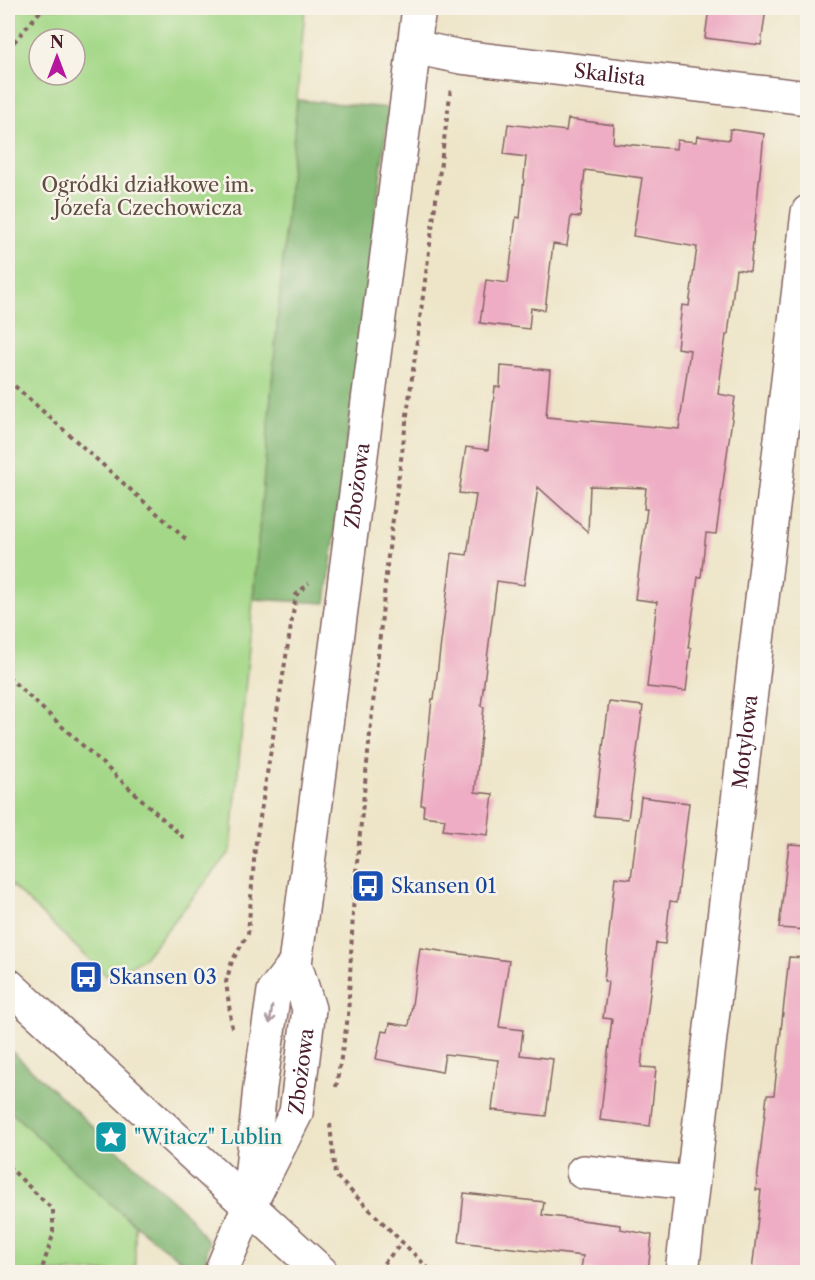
<svg xmlns="http://www.w3.org/2000/svg" width="815" height="1280" font-family="'Libre Caslon Text',serif">
	<style>
		.green { fill: #a4d888; stroke: #777c5a; stroke-width: 1.5; fill-rule: evenodd }
		.forest { fill: #83b874; stroke: #666c50; stroke-width: 1.5 }
		.building { fill: #eeadc4 }
		.lines { fill: none; stroke-linecap: round; stroke-linejoin: round }
		.minor-casing { stroke: #836462; stroke-width: 36 }
		.path { stroke: #836462; stroke-width: 4; stroke-dasharray: 4.5 4.5; stroke-linecap: butt }
		.minor { stroke: #fff; stroke-width: 33 }
		.oneway { stroke: #ae9aa0 }
		.labels { text-anchor: middle; dominant-baseline: central; stroke-width: 5; stroke-linejoin: round; paint-order: stroke }
		.street-label { font-size: 20px; fill: #4a1f2b; stroke: #f7f3e8 }
		.park-label { font-size: 20px; fill: #604d42; stroke: #f7f3e8 }
		.transit-label { font-size: 20px; fill: #164399; stroke: #f7f3e8; text-anchor: start }
		.culture-label { font-size: 20px; fill: #0d838f; stroke: #f7f3e8; text-anchor: start }
	</style>
	<rect width="100%" height="100%" fill="#f7f3e8"/>
	<filter id="ink" filterUnits="userSpaceOnUse"><feTurbulence type="fractalNoise" baseFrequency=".0167" numOctaves="2"/><feDisplacementMap in="SourceGraphic" scale="12" xChannelSelector="R" yChannelSelector="G"/><feConvolveMatrix kernelMatrix="1 2 1 2 8 2 1 2 1" color-interpolation-filters="sRGB"/></filter>
	<filter id="wash" filterUnits="userSpaceOnUse"><feTurbulence type="fractalNoise" baseFrequency=".008" numOctaves="4" result="noise"/><feDisplacementMap in="SourceGraphic" scale="24" xChannelSelector="R" yChannelSelector="G"/><feGaussianBlur stdDeviation="1.35" result="paint"/><feColorMatrix in="noise" values="0 0 0 0 0 0 0 0 0 0 0 0 0 0 0 0 0 1.4 0 .05"/><feComposite in="paint" operator="in"/></filter>
	<g filter="url(#wash)">
		<rect width="100%" height="100%" fill="#eee5c8"/>
		<!-- green -->
		<g class="green">
			<path d="M8 8H305L231 851 144 958 109 978 8 882ZM39 39H75V75H39Z"/>
			<polygon points="8,1109 135,1225 135,1272 8,1272"/>
		</g>
		<!-- forest -->
		<g class="forest">
			<polygon points="297,100 389,108 326,603 253,599"/>
			<path d="M8 1048 189 1216 208 1242 206 1259 196 1270C127 1225 68 1164 8 1109Z"/>
		</g>
		<g id="blocks">
			<!-- building -->
			<g class="building">
				<polygon points="709,8 766,8 761,45 705,38"/>
				<polygon points="568,119 614,125 613,143 676,149 677,140 696,142 697,136 729,140 730,129 764,134 750,271 736,269 728,335 726,335 718,394 735,397 716,534 706,533 701,577 698,577 688,648 691,648 686,691 647,687 657,602 635,599 647,509 644,509 646,488 590,486 588,532 538,487 524,585 497,581 481,706 484,707 475,792 493,794 488,835 443,830 445,819 423,816 424,805 421,805 432,699 434,699 452,553 467,555 476,495 459,493 466,447 488,450 495,387 500,387 501,366 550,370 546,417 679,429 690,350 677,348 682,305 689,306 697,247 633,236 642,178 585,170 580,217 571,216 567,246 553,244 545,310 531,308 529,329 480,323 486,280 508,283 516,217 520,218 526,157 504,154 508,124 566,131"/>
				<polygon points="609,702 643,706 628,819 594,816"/>
				<polygon points="641,797 689,803 677,902 670,901 665,944 656,943 641,1067 656,1068 650,1126 600,1120 612,1019 603,1018 608,982 604,981 615,877 631,879"/>
				<polygon points="789,844 807,845 807,930 779,928"/>
				<polygon points="420,948 509,961 499,1027 523,1030 520,1055 553,1059 546,1116 492,1110 498,1060 445,1054 442,1072 376,1059 382,1031 388,1032 390,1023 409,1026"/>
				<polygon points="789,957 807,958 807,1221 801,1272 752,1272 761,1190 756,1190 767,1095 774,1095"/>
				<polygon points="464,1193 544,1202 542,1215 620,1225 620,1229 652,1235 648,1272 607,1272 581,1269 583,1256 459,1242"/>
			</g>
		</g>
	</g>
	<g filter="url(#ink)">
		<use href="#blocks" fill-opacity="0" stroke="#836462" stroke-width="1.5"/>
		<g class="lines">
			<defs>
				<g id="minor">
					<path id="s1" d="M414 47 461 57 808 98"/>
					<polyline points="8,985 321,1272"/>
					<polyline points="583,1172 692,1183"/>
					<polyline points="250,1190 260,1087 274,991 295,964"/>
					<path id="s2" d="M221 1272 249 1206 296 1113 309 1009 295 964 419 8"/>
					<path id="s3" d="M682 1272 808 212"/>
				</g>
			</defs>
			<!-- minor casing -->
			<use href="#minor" class="minor-casing"/>
			<!-- path -->
			<g class="path">
				<polyline points="8,49 43,8"/>
				<polyline points="8,380 189,542"/>
				<polyline points="8,677 187,841"/>
				<polyline points="232,1028 226,982 232,961 248,934 255,848 296,595 309,583"/>
				<polyline points="336,1087 348,1017 354,892 388,556 451,88"/>
				<polyline points="330,1124 335,1175 432,1272"/>
				<polyline points="8,1166 53,1210 53,1235 41,1272"/>
				<polyline points="396,1272 382,1265 402,1243"/>
			</g>
			<!-- minor -->
			<use href="#minor" class="minor"/>
		</g>
		<!-- one-way arrows -->
		<defs><path id="oneway-shaft" d="M-6 0H5M1.5-3L5.5 0L1.5 3" fill="none" stroke-width="1.6" stroke-linecap="round" stroke-linejoin="round" transform="scale(1.5)"/></defs>
		<use class="oneway" href="#oneway-shaft" transform="translate(271 1015) rotate(98)"/>
	</g>
	<!-- icons -->
	<defs>
		<symbol id="bus-square" viewBox="-11 -11 22 22"><rect x="-9" y="-9" width="18" height="18" rx="4" fill="#1a4fb4" stroke="#f7f3e8"/><path d="M-5-6H5V4H4V6H2V4H-2V6H-4V4H-5ZM-3.5-4V0h7V-4ZM-3.5 1.2v1.5H-2V1.2ZM2 1.2v1.5H3.5V1.2Z" fill="#fff"/></symbol>
		<symbol id="sight-square" viewBox="-11 -11 22 22"><rect x="-9" y="-9" width="18" height="18" rx="4" fill="#0f9aa8" stroke="#f7f3e8"/><path d="M0-6L1.8-2.2L6-1.7L2.9 1.2L3.7 5.4L0 3.3L-3.7 5.4L-2.9 1.2L-6-1.7L-1.8-2.2Z" fill="#fff"/></symbol>
	</defs>
	<g fill-rule="evenodd">
		<use href="#bus-square" x="349" y="867" width="38" height="38"/>
		<use href="#bus-square" x="67" y="958" width="38" height="38"/>
		<use href="#sight-square" x="92" y="1118" width="38" height="38"/>
	</g>
	<g class="labels">
		<!-- street labels -->
		<g class="street-label">
			<text stroke="none"><textPath href="#s1" startOffset="198">Skalista</textPath></text>
			<text stroke="none"><textPath href="#s2" startOffset="810">Zbożowa</textPath></text>
			<text stroke="none"><textPath href="#s3" startOffset="534">Motylowa</textPath></text>
			<text stroke="none"><textPath href="#s2" startOffset="218">Zbożowa</textPath></text>
		</g>
		<!-- park labels -->
		<g class="park-label">
			<text x="148" y="185">Ogródki działkowe im.<tspan x="148" dy="23">Józefa Czechowicza</tspan></text>
		</g>
		<!-- transit labels -->
		<g class="transit-label">
			<text x="391" y="886">Skansen 01</text>
			<text x="109" y="977">Skansen 03</text>
		</g>
		<!-- culture labels -->
		<g class="culture-label">
			<text x="134" y="1137">"Witacz" Lublin</text>
		</g>
	</g>
	<!-- margin -->
	<rect width="815" height="1280" fill="none" stroke="#f7f3e8" stroke-width="30"/>
	<!-- north arrow -->
	<g transform="translate(57 57)"><circle r="28" fill="#f7f3e8" stroke="#b29e9c" stroke-width="1.5"/>
	<path d="M0-4.5L10 22L0 15L-10 22Z" fill="#b5179e"/>
	<text y="-9" font-size="16" font-weight="bold" text-anchor="middle" fill="#4a1f2b">N</text>
	</g>
</svg>
